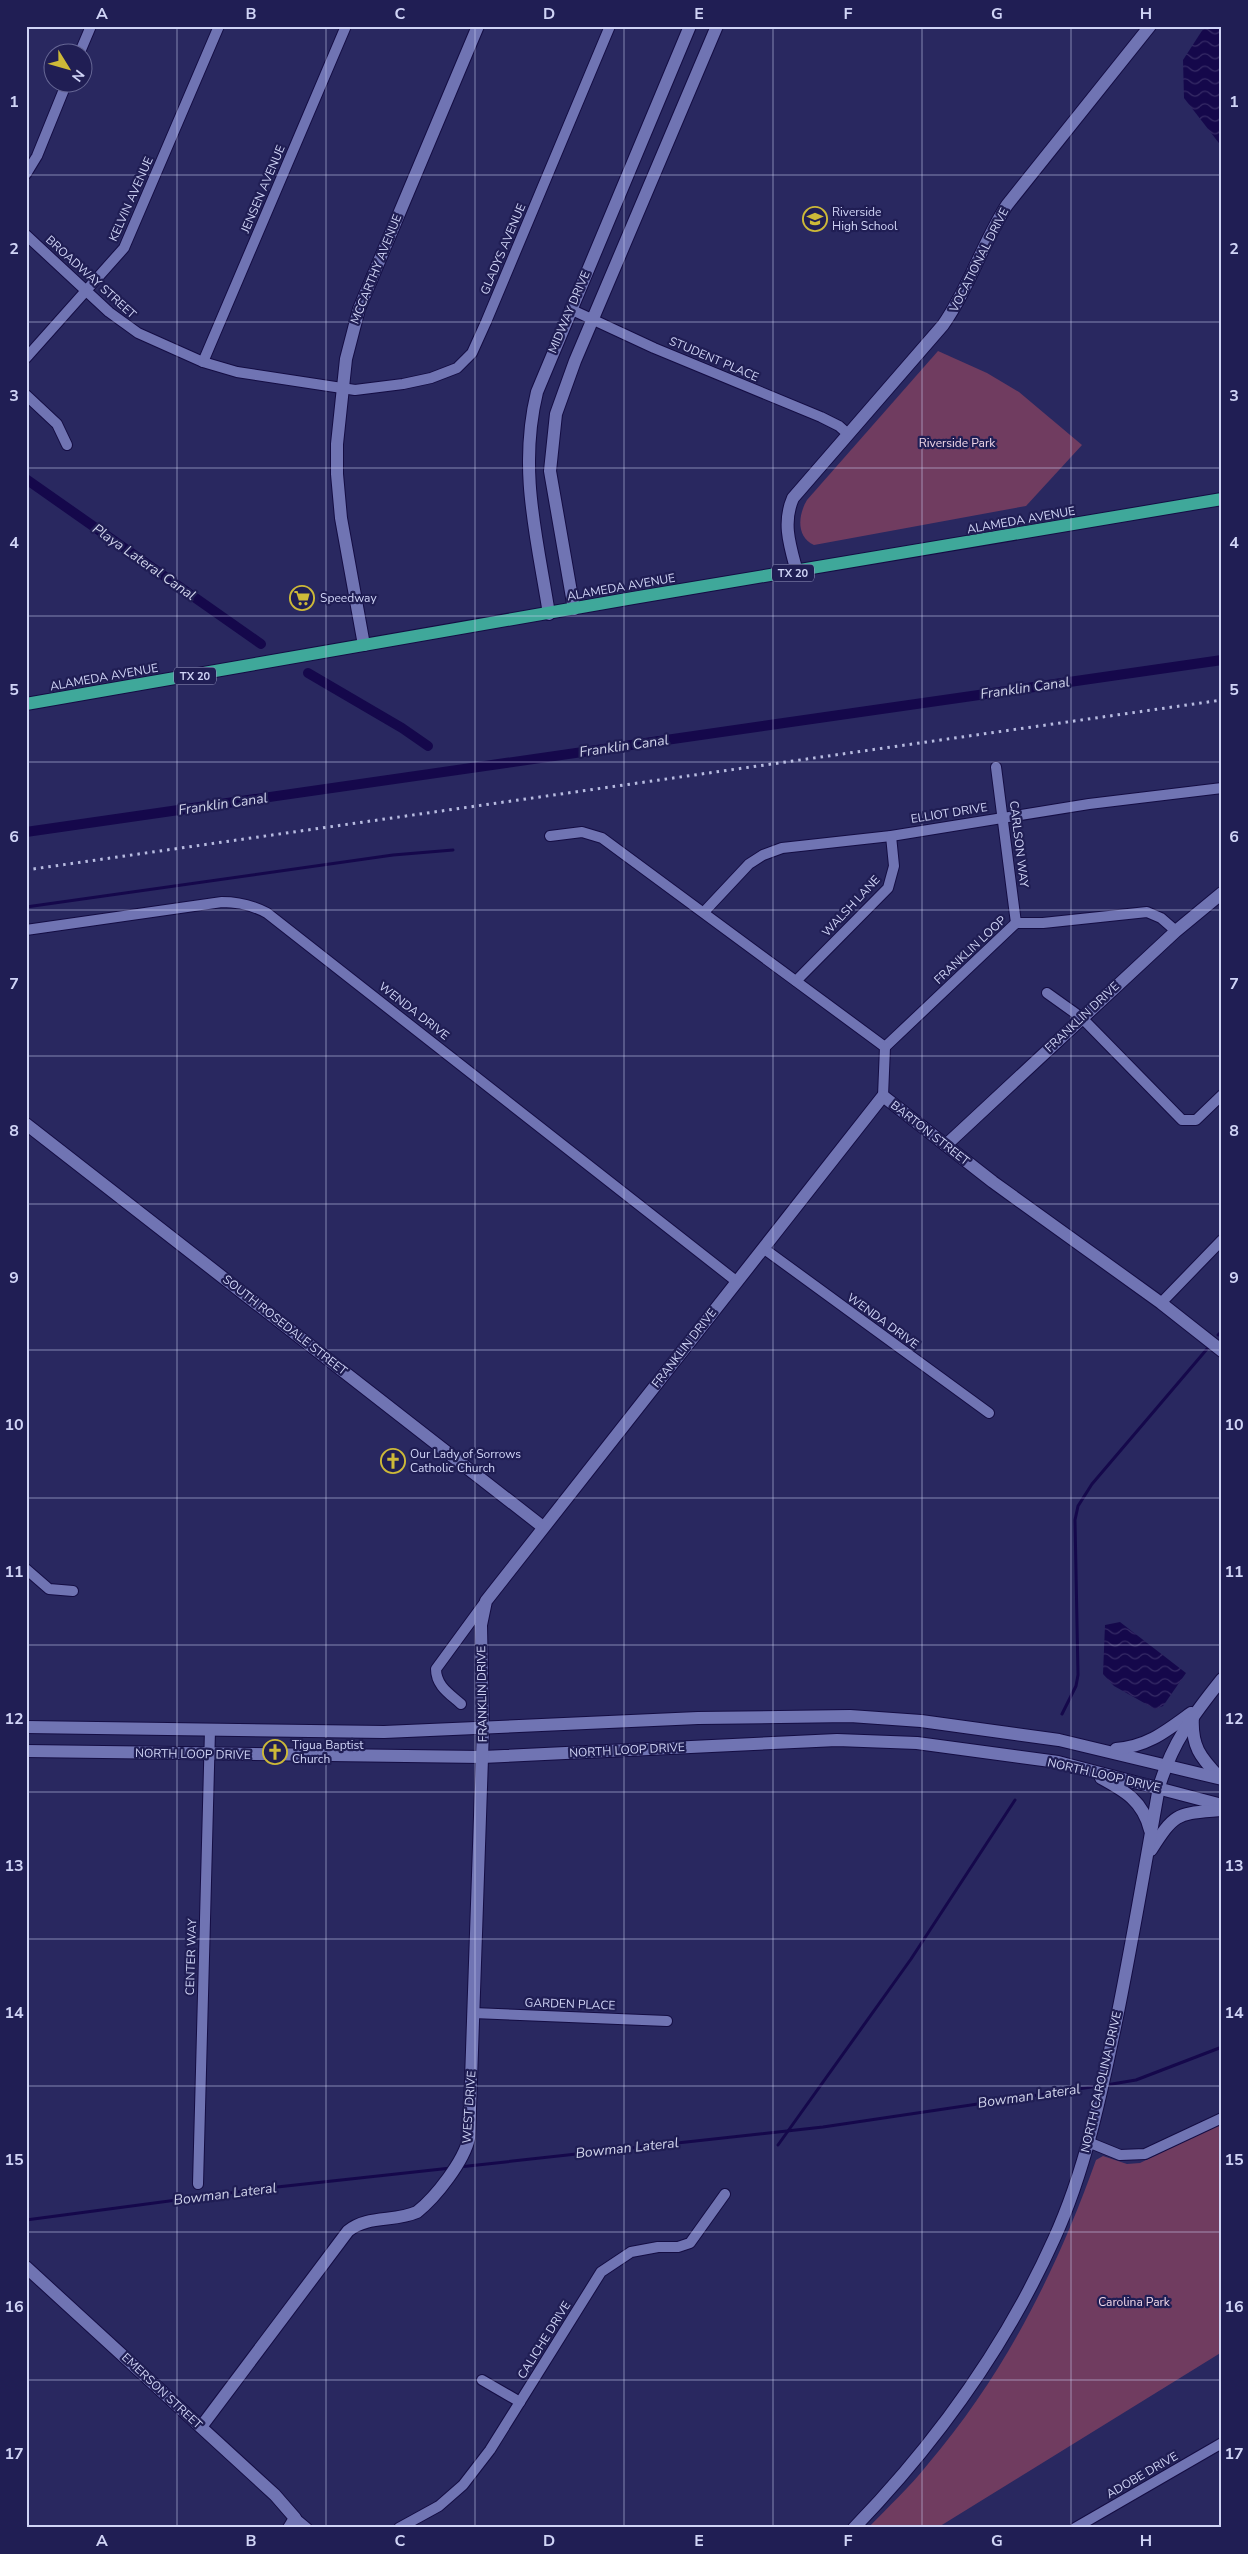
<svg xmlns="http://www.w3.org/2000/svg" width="1248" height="2554" font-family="'Nunito Sans',sans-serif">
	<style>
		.green { fill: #703c60 }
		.water { fill: url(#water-waves) }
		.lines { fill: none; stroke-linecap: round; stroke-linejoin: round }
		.stream { stroke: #15084b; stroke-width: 3 }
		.canal { stroke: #15084b; stroke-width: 10 }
		.street-casing { stroke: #140d43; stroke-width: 12 }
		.secondary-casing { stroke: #140d43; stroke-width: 14 }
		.primary-casing { stroke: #140d43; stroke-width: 14 }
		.street { stroke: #7074b3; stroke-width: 10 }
		.secondary { stroke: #7074b3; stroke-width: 12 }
		.primary { stroke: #3fa89a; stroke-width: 12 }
		.rail { stroke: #b7bbe0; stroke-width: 3; stroke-dasharray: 2.5 5; stroke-linecap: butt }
		.grid { fill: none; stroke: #d0d4f6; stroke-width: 1; stroke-opacity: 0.55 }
		.labels { text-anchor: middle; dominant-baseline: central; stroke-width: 4.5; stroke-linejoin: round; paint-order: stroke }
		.shield { fill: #201e54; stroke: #9b9dc5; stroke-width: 1 }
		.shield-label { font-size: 11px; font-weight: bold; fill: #d0d4f6 }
		.street-label { font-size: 12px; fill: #d0d4f6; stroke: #201e54 }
		.poi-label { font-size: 12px; fill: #d0d4f6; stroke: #201e54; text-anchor: start }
		.park-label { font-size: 12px; fill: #f0d7e7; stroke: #201e54 }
		.water-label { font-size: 14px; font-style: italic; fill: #d0d3eb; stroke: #201e54 }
		.neatline { fill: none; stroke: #d0d4f6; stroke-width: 2 }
		.grid-label { font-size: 16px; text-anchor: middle; font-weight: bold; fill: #d0d4f6 }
	</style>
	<defs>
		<pattern id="water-waves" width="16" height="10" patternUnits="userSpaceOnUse" patternTransform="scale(1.25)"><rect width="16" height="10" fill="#15084b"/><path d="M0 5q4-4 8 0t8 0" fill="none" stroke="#362b66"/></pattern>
	</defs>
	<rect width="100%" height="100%" fill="#292860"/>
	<!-- green -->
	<g class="green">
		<path d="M938 351 987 373 1019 392 1082 445 1026 506 814 545C796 537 798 515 807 500Z"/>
		<path d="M1222 2123V2352L937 2528H868C888 2507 910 2487 928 2464 1005 2373 1056 2272 1096 2160L1103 2156 1127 2164 1140 2163Z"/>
	</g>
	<!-- water -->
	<g class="water">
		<polygon points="1205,26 1222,26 1222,147 1184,98 1183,60"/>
		<polygon points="1120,1622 1186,1673 1163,1706 1155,1709 1114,1686 1103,1674 1105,1625"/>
	</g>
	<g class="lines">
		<!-- stream -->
		<g class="stream">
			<polyline points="26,907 393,855 453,850"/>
			<polyline points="1218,1335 1222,1331"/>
			<polyline points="1062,1714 1076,1686 1078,1675 1075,1520 1078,1506 1092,1484 1207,1349"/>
			<polyline points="1106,2085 1136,2080 1222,2047"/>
			<polyline points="778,2145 911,1959 1015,1800"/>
			<polyline points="459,2167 823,2127 1098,2086"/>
			<polyline points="26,2220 268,2188 451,2168"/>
		</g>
		<!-- canal -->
		<g class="canal">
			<polyline points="26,479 261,644"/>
			<polyline points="308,673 402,728 428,746"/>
			<polyline points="26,832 1222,660"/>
		</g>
		<defs>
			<g id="street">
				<polyline points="80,52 91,26"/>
				<polyline points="26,174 37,156 67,82"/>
				<polyline points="26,235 109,312 138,333 203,362 237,372 355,390 403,384 431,378 457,368 472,353 486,322 610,26"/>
				<polyline points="570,309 654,348 821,417 839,426 848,434"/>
				<polyline points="26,358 124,248 219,26"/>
				<polyline points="203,362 346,26"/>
				<polyline points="26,395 57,424 67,445"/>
				<polyline points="996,767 1016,923"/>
				<polyline points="550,836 582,832 602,838 885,1047"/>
				<polyline points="704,912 749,864 763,855 782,848 891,836 1089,804 1222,788"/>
				<path d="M26 930 222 902C239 902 252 905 267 913L736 1281"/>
				<polyline points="796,981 888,888 894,866 891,836"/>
				<polyline points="1047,993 1082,1018 1182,1120 1196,1120 1222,1095"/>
				<polyline points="885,1047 1016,923 1043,923 1147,912 1161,918 1176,931"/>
				<polyline points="883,1096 885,1047"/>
				<polyline points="763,1248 989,1413"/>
				<polyline points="1161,1303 1222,1240"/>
				<polyline points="26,1569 49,1589 73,1591"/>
				<path d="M461 1704C450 1694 436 1686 436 1669L485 1602"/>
				<polyline points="473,2013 667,2021"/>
				<polyline points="1088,2142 1120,2155 1145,2154 1222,2118"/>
				<polyline points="198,2184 210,1730"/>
				<polyline points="482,2380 520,2402"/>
				<polyline points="295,2518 307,2528"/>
				<polyline points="399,2528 439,2506 463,2485 490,2450 601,2272 631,2252 658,2247 678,2247 690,2243 725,2194"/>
				<polyline points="1075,2528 1222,2443"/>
			</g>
			<g id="secondary">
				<path d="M797 572C790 546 782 523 793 498L943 325C969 288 982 244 1007 205L1150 26"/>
				<polyline points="574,609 550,471 556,414 575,361 717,26"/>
				<path d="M549 614C537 537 518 470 537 392L690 26"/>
				<polyline points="364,645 341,518 337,474 337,444 346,359 359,309 478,26"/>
				<polyline points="26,1124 543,1527"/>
				<polyline points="946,1145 1176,931 1222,893"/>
				<path d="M1193 1716C1191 1746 1200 1757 1220 1778"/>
				<polyline points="26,1727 384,1732 698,1718 850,1716 921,1721 1059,1740 1222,1779"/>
				<path d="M1116 1749C1148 1746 1165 1732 1191 1713"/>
				<polyline points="26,1751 482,1757 837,1740 917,1743 1058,1762 1222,1805"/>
				<path d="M1101 1778C1125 1791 1143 1801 1150 1830"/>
				<path d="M1151 1850C1176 1811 1177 1814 1222 1810"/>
				<polyline points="26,2267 275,2495 295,2518 289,2528"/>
				<path d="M201 2427 348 2231C367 2215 395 2222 417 2212 436 2197 464 2161 469 2138L483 1729 481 1625 486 1601 883 1096 993 1182 1161 1303 1222 1351"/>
				<path d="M854 2528C937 2442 1005 2348 1054 2239 1085 2171 1101 2095 1116 2022 1132 1944 1145 1866 1159 1787 1172 1743 1193 1715 1222 1679"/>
			</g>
			<polyline id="primary" points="26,704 633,598 1222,499"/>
		</defs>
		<!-- street casing -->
		<use href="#street" class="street-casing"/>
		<!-- secondary casing -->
		<use href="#secondary" class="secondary-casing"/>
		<!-- primary casing -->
		<use href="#primary" class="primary-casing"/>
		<!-- street -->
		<use href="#street" class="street"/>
		<!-- secondary -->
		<use href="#secondary" class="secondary"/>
		<!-- primary -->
		<use href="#primary" class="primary"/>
		<!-- rail -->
		<polyline class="rail" points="26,870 1222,700"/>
	</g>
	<!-- grid -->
	<path class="grid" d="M177 26V2528M326 26V2528M475 26V2528M624 26V2528M773 26V2528M922 26V2528M1071 26V2528M26 175H1222M26 322H1222M26 468H1222M26 616H1222M26 762H1222M26 910H1222M26 1056H1222M26 1204H1222M26 1350H1222M26 1498H1222M26 1645H1222M26 1792H1222M26 1939H1222M26 2086H1222M26 2232H1222M26 2380H1222"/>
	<!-- icons -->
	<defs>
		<symbol id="school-ring" viewBox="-11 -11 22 22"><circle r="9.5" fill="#201e54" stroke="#cdb938" stroke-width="1.5"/><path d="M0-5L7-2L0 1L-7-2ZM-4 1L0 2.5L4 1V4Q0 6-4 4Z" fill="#cdb938"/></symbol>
		<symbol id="supermarket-ring" viewBox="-11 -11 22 22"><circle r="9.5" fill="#201e54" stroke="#cdb938" stroke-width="1.5"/><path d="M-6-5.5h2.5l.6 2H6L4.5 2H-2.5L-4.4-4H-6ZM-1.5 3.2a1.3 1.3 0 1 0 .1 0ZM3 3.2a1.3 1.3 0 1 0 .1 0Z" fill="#cdb938"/></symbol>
		<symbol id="church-ring" viewBox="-11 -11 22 22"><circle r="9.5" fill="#201e54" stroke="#cdb938" stroke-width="1.5"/><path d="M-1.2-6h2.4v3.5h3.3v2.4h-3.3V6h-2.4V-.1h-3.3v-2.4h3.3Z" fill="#cdb938"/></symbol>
	</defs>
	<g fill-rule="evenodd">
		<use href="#school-ring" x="801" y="205" width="28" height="28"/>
		<use href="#supermarket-ring" x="288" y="584" width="28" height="28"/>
		<use href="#church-ring" x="379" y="1447" width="28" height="28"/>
		<use href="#church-ring" x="261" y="1738" width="28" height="28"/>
	</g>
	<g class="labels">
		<!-- shield labels -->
		<g class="shield">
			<rect x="772" y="564.5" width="42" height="17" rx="4"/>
			<rect x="174" y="667.5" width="42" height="17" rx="4"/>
		</g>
		<g class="shield-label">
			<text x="793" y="573">TX 20</text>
			<text x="195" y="676">TX 20</text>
		</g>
		<!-- street labels -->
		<g class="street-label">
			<text transform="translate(263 189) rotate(-67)">JENSEN AVENUE</text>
			<text transform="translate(131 199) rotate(-66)">KELVIN AVENUE</text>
			<text transform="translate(503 249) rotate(-67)">GLADYS AVENUE</text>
			<text transform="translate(979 260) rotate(-63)">VOCATIONAL DRIVE</text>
			<text transform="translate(376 269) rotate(-68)">MCCARTHY AVENUE</text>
			<text transform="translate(91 277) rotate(42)">BROADWAY STREET</text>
			<text transform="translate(569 312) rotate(-67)">MIDWAY DRIVE</text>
			<text transform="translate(714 359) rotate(23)">STUDENT PLACE</text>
			<text transform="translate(1021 520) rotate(-10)">ALAMEDA AVENUE</text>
			<text transform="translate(621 587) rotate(-10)">ALAMEDA AVENUE</text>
			<text transform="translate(104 677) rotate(-10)">ALAMEDA AVENUE</text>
			<text transform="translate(949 813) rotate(-9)">ELLIOT DRIVE</text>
			<text transform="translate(1019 844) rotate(83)">CARLSON WAY</text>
			<text transform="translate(851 906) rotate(-47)">WALSH LANE</text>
			<text transform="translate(970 950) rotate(-43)">FRANKLIN LOOP</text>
			<text transform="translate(414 1011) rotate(38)">WENDA DRIVE</text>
			<text transform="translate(1082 1017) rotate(-43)">FRANKLIN DRIVE</text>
			<text transform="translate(930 1133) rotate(38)">BARTON STREET</text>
			<text transform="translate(883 1321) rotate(36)">WENDA DRIVE</text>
			<text transform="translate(285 1325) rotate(38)">SOUTH ROSEDALE STREET</text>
			<text transform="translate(684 1348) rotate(-52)">FRANKLIN DRIVE</text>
			<text transform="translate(482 1694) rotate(-91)">FRANKLIN DRIVE</text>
			<text transform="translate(627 1750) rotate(-3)">NORTH LOOP DRIVE</text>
			<text transform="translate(193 1754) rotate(1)">NORTH LOOP DRIVE</text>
			<text transform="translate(1104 1775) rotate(13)">NORTH LOOP DRIVE</text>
			<text transform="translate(191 1957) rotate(-88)">CENTER WAY</text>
			<text transform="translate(570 2004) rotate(2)">GARDEN PLACE</text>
			<text transform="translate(1101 2082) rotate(-77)">NORTH CAROLINA DRIVE</text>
			<text transform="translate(469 2107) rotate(-86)">WEST DRIVE</text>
			<text transform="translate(544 2340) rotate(-58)">CALICHE DRIVE</text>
			<text transform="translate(162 2391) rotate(43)">EMERSON STREET</text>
			<text transform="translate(1142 2475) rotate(-30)">ADOBE DRIVE</text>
		</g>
		<!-- poi labels -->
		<g class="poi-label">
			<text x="832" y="212">Riverside<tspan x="832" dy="14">High School</tspan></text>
			<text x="320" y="598">Speedway</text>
			<text x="410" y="1454">Our Lady of Sorrows<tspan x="410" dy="14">Catholic Church</tspan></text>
			<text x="292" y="1745">Tigua Baptist<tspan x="292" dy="14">Church</tspan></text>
		</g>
		<!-- park labels -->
		<g class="park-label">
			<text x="957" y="443">Riverside Park</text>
			<text x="1134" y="2302">Carolina Park</text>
		</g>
		<!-- water labels -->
		<g class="water-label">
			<text transform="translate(144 562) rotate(35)">Playa Lateral Canal</text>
			<text transform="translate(1025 688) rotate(-8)">Franklin Canal</text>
			<text transform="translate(624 746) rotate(-8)">Franklin Canal</text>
			<text transform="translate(223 804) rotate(-8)">Franklin Canal</text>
			<text transform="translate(1029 2096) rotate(-8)">Bowman Lateral</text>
			<text transform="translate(627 2148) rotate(-6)">Bowman Lateral</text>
			<text transform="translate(225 2194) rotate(-7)">Bowman Lateral</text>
		</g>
	</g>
	<!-- border -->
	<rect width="1248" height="2554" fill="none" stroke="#201e54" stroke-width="55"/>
	<!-- north arrow -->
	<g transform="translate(68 68) rotate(127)"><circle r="24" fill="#201e54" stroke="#666795"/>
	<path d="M0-4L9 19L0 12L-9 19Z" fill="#cdb938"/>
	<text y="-8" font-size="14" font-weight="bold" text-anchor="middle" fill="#d0d4f6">N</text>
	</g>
	<rect x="28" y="28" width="1192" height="2498" class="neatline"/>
	<g class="grid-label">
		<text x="102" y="19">A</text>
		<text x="251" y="19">B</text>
		<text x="400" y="19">C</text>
		<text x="549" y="19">D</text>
		<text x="699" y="19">E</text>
		<text x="848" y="19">F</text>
		<text x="997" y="19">G</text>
		<text x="1146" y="19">H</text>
		<text x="14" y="107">1</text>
		<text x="1234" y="107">1</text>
		<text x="14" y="254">2</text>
		<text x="1234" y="254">2</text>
		<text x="14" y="401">3</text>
		<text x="1234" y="401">3</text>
		<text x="14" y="548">4</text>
		<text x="1234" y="548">4</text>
		<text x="14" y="695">5</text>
		<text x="1234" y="695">5</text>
		<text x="14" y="842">6</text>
		<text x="1234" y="842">6</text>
		<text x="14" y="989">7</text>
		<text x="1234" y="989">7</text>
		<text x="14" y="1136">8</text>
		<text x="1234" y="1136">8</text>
		<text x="14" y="1283">9</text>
		<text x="1234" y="1283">9</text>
		<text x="14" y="1430">10</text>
		<text x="1234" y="1430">10</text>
		<text x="14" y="1577">11</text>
		<text x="1234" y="1577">11</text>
		<text x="14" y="1724">12</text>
		<text x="1234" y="1724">12</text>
		<text x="14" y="1871">13</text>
		<text x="1234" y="1871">13</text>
		<text x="14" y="2018">14</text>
		<text x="1234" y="2018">14</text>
		<text x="14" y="2165">15</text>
		<text x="1234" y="2165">15</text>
		<text x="14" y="2312">16</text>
		<text x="1234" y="2312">16</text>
		<text x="14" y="2459">17</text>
		<text x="1234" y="2459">17</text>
		<text x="102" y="2546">A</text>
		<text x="251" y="2546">B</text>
		<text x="400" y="2546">C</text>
		<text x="549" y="2546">D</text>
		<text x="699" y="2546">E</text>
		<text x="848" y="2546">F</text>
		<text x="997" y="2546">G</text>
		<text x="1146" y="2546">H</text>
	</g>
</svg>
